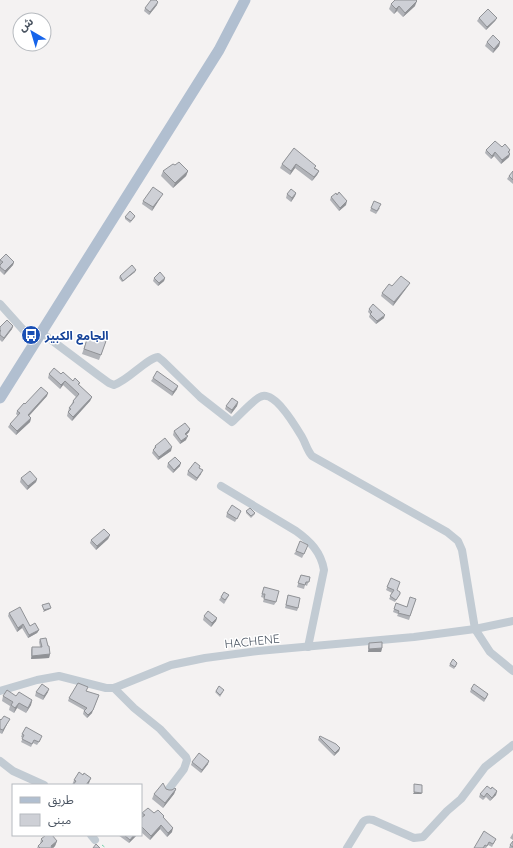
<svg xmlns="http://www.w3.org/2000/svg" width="513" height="848" font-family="Quicksand,'Noto Sans Arabic',sans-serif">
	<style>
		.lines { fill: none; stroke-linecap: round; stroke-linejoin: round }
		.path { stroke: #77d0aa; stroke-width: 1; stroke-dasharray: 3 2; stroke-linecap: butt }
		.minor { stroke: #c2cbd3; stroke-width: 8 }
		.major { stroke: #b1bfd0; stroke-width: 11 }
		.wall { fill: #b1b3b8 }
		.shaded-wall { fill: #909296 }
		.building { fill: #ced0d6; stroke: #909296 }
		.labels { text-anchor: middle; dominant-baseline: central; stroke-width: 3; stroke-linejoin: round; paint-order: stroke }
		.transit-label { font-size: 12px; font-weight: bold; fill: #164399; stroke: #fff; text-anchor: start }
		.street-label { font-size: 12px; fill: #495360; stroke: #fff }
	</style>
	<rect width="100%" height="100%" fill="#f4f2f2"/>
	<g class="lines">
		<!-- path -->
		<polyline class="path" points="102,845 106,848"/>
		<!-- minor -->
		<g class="minor">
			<polyline points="0,304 35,343"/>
			<path d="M42 333 98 375 109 383 114 385C129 380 147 358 158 357L163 361 200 397 232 422C239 416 252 401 260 397 274 389 296 427 302 437 306 444 307 450 312 456L447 532 458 541 462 550 475 629 490 652 513 671"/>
			<path d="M221 486 296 531C310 541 321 552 324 570L308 647"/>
			<polyline points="114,688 134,708 160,729 186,757 187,760 184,769 168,790"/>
			<polyline points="0,691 37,680 59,676 106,688 114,688 171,665 205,658 258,651 414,637 475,629 513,621"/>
			<polyline points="0,761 13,771 44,785"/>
			<polyline points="91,835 95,840"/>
			<path d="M347 848 363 822C366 819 369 819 373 820L414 838 423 837 447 811 461 799 485 767 513 745"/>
		</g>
		<!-- major -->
		<polyline class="major" points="0,398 219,50 245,0"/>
	</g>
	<!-- wall -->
	<g class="wall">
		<polygon points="391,4 415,6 403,17 397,11 394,14 389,9"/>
		<polygon points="157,5 149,15 144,11 145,8"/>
		<polygon points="479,18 497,18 495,21 486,30 477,21"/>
		<polygon points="487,42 500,42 499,46 493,53 485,46"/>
		<polygon points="502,147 510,150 509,157 501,164 494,156 491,159 485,153 486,150"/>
		<polygon points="294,148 319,171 317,175 312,181 295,168 290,175 280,168 282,164"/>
		<polygon points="175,165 188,171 186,176 173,188 161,176 163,171"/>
		<polygon points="513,171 513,184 507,179 509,176"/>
		<polygon points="296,193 295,196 291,202 286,198 287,194"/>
		<polygon points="337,195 346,205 339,211 330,200 331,197"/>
		<polygon points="161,197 152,211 142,204 143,201"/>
		<polygon points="371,208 380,208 376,214 370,211"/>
		<polygon points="125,217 135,217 130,223 125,219"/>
		<polygon points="0,260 14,262 13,265 4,275 0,271"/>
		<polygon points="135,272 122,282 119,278 120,276"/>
		<polygon points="154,278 165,278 164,281 158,286 153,281"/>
		<polygon points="392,286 408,286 393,306 381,296 382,293"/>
		<polygon points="369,309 384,318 376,324 369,317 370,314 368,312"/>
		<polygon points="13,326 12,329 2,342 0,340 0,327"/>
		<polygon points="87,339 91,340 106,341 99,360 82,354"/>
		<polygon points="49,374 61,374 73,381 79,385 92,397 90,401 72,421 67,416 69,408 71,405 73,401 76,397 63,385 60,389 48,378"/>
		<polygon points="153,378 177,389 172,396 151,381"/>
		<polygon points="47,396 29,416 31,418 30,422 16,435 8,427 10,424 18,416 16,414 17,411 25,404"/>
		<polygon points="238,402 237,406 231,414 225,409 226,406"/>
		<polygon points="190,429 189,432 186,435 186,440 180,444 173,435 174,431"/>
		<polygon points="155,446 171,451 158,460 152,453"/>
		<polygon points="168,463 180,466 173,473 167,467"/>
		<polygon points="200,468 201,474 196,481 187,475 188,471"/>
		<polygon points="21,478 37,479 36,482 27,490 20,482"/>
		<polygon points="241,511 235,522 226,517 227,513"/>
		<polygon points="246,511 255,514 251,518 246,513"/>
		<polygon points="110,535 108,539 96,550 90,543 91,540"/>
		<polygon points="307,548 302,558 294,554 296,551"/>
		<polygon points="301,575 310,577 307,586 305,585 304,589 297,587"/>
		<polygon points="391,578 397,590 400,594 395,602 389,599 392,593 386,590"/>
		<polygon points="264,587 276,602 274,605 263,602 264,598 261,597"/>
		<polygon points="229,595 227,599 224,604 219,600 221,597"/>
		<polygon points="288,595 298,608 297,611 285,608"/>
		<polygon points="416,599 409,620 397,616 398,614 393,612 396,603 407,607"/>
		<polygon points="9,613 30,626 39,630 37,633 28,638 22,628 17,632 8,616"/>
		<polygon points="204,616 217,618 216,621 211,627 203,620"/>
		<polygon points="40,639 50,654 49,658 31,659 31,650 32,647 40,647 39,642"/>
		<polygon points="369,643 382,648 381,652 368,652 368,647"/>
		<polygon points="450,664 457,664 454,669 449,666"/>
		<polygon points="471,689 488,694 487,697 484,702 470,692"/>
		<polygon points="87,691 92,713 87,718 83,714 84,710 68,701 69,698"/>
		<polygon points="216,691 223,692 220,697 215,692"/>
		<polygon points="36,692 48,692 43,700 35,696"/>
		<polygon points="3,696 16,696 32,700 31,705 26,713 17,708 14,713 9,710 10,706 2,701"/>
		<polygon points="0,719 1,720 10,719 8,722 2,734 0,733"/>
		<polygon points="22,734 41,739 37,745 33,743 31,747 21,742 23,738 21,737"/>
		<polygon points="319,737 340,748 339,751 334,756 318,740"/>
		<polygon points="192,762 208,764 201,773 191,765"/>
		<polygon points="83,775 91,778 88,785 72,785 74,780"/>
		<polygon points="166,789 169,790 176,789 174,794 163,808 152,799 154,794"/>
		<polygon points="491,789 497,791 496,795 490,801 486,797 483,800 479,797 480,794"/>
		<polygon points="142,813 154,813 164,816 164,818 172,832 167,837 160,829 150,840 141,832 141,818 142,818 141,817"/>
		<polygon points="513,833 513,840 510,838"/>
		<polygon points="118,835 137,835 129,843"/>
		<polygon points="41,839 57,841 55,846 53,848 37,848 38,846 40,844"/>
		<polygon points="496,839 492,847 488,845 486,848 474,848"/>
		<polygon points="513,841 513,848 509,848 510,845"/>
	</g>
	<!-- shaded-wall -->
	<g class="shaded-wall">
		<polygon points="417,1 415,6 403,17 405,13"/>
		<polygon points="158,2 157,5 149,15 150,12"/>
		<polygon points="399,6 397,11 394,14 396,9"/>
		<polygon points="497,18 495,21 486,30 487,27"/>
		<polygon points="500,42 499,46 493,53 494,49"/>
		<polygon points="495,152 494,156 491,159 492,156"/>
		<polygon points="510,154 509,157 501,164 502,160"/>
		<polygon points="296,164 295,168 290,175 291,171"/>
		<polygon points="188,171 186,176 173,188 175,183"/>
		<polygon points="319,171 317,175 312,181 314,177"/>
		<polygon points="296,193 295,196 291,202 292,198"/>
		<polygon points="163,194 161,197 152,211 153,207"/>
		<polygon points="347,201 346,205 339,211 340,208"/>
		<polygon points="14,262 13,265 4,275 5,271"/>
		<polygon points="136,270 135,272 122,282 123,281"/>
		<polygon points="165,278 164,281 158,286 159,283"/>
		<polygon points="410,283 408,286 393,306 394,302"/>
		<polygon points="385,315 384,318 376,324 377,321"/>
		<polygon points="13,326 12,329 2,342 4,338"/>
		<polygon points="65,381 63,385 60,389 61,385"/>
		<polygon points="178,386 177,389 172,396 173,392"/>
		<polygon points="48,393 47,396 27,418 28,415"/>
		<polygon points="92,397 90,401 72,421 73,417"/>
		<polygon points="238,402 237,406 231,414 232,410"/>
		<polygon points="31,418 30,422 16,435 17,431"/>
		<polygon points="190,429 189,432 184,437 185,434"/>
		<polygon points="188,436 186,440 180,444 181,441"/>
		<polygon points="172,447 171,451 158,460 159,457"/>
		<polygon points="181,463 180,466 173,473 174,470"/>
		<polygon points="203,470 201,474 196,481 197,478"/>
		<polygon points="37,479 36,482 27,490 28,486"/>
		<polygon points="110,535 108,539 96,550 97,546"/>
		<polygon points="51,608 50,609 43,612 44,610"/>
		<polygon points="217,618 216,621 211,627 212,623"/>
		<polygon points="23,624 22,628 17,632 18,628"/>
		<polygon points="39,630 37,633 28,638 29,635"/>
		<polygon points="382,648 381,652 368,652 369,649"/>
		<polygon points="50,654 49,658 31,659 32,656"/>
		<polygon points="49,689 48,692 43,700 44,696"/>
		<polygon points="99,695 92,713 87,718 88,715"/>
		<polygon points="32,700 31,705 26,713 28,708"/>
		<polygon points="19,703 17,708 14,713 15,708"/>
		<polygon points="10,719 8,722 2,734 3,730"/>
		<polygon points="340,748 339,751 334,756 335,753"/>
		<polygon points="209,761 208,764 201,773 202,770"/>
		<polygon points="91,778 89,783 88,785 86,785"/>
		<polygon points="176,789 174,794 163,808 165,803"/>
		<polygon points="497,791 496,795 490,801 492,798"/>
		<polygon points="414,792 422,793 421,794 413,794"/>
		<polygon points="161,825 160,829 150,840 151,836"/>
		<polygon points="173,828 172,832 167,837 168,833"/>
		<polygon points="134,835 137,835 129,843 130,840"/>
		<polygon points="57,841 55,846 53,848 51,846"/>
	</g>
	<!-- building -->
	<g class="building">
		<polygon points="151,0 156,0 158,2 150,12 145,8"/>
		<polygon points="395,0 416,0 417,1 405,13 399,6 396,9 391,4"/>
		<polygon points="488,9 497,18 487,27 479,18"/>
		<polygon points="493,35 500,42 494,49 487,42"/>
		<polygon points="495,141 502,147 505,144 510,150 508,152 510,154 502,160 495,152 492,156 486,150"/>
		<polygon points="294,148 316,166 314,168 319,171 314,177 296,164 291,171 282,164"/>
		<polygon points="179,162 188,171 175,183 163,171 173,164 175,165"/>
		<polygon points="513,171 513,180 509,176"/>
		<polygon points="153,187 163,194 153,207 143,201"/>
		<polygon points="291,189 296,193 292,198 287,194"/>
		<polygon points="339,192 347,201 340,208 331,197 336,193 337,195"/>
		<polygon points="374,201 381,204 377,211 371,208"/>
		<polygon points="130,211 135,216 131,221 125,217"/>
		<polygon points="6,254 14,262 5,271 0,267 0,265 3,262 0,260"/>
		<polygon points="132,265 136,270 123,281 120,276"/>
		<polygon points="160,272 165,278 159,283 154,278"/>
		<polygon points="401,276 410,283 394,302 382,293 389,284 392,286"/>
		<polygon points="373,304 385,315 377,321 370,314 372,312 369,309"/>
		<polygon points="7,320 13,326 4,338 0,335 0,331 1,331 0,330 0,327"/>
		<polygon points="92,336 106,341 101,355 84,349 87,339 91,340"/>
		<polygon points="54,368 61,374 63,372 73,381 75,378 80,383 78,384 92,397 73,417 68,412 71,409 69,408 74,402 73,401 79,394 65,381 61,385 49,374"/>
		<polygon points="157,371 178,386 173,392 153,378"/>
		<polygon points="41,387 48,393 28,415 31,418 17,431 10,424 20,413 17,411 24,403 25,404"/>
		<polygon points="232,398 238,402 232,410 226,406"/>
		<polygon points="185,423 190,429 185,434 188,436 181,441 174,431"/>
		<polygon points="165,438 172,447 159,457 153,450 156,447 155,446"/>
		<polygon points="175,457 181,463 174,470 168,463"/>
		<polygon points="195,462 200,466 199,468 203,470 197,478 188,471"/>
		<polygon points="30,471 37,479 28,486 21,478"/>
		<polygon points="232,505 241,511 237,519 227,513"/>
		<polygon points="250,508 255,513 251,516 246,511"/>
		<polygon points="104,529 110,535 97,546 91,540"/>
		<polygon points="300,541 308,545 304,554 296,551"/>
		<polygon points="301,575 310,577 309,582 306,582 305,585 298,583"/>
		<polygon points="391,578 400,582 397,590 400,592 400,594 396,600 390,596 394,590 387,587"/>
		<polygon points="264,587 279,591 276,602 264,599 265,594 262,594"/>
		<polygon points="224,592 229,595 225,600 221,597"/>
		<polygon points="288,595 300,598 298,608 286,605"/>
		<polygon points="410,597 416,599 410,616 398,613 399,611 394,609 396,603 407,607"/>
		<polygon points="49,603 51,608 44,610 42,605"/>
		<polygon points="20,607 30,626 35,623 39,630 29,635 23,624 18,628 9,613"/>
		<polygon points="208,611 217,618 212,623 204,616"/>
		<polygon points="46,638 48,646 49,646 50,654 32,656 32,647 42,647 40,639"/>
		<polygon points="382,642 382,648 369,649 369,643"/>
		<polygon points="453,659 457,663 455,667 450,664"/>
		<polygon points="78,683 88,687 86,691 99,695 93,710 88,715 84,711 87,708 69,698"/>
		<polygon points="42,684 49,689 44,696 36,692"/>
		<polygon points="474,684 488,694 485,699 471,689"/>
		<polygon points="219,686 224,690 220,695 216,691"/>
		<polygon points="7,690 16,696 19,692 32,700 28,708 19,703 15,708 11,705 13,702 3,696"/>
		<polygon points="4,716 10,719 3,730 0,729 0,719 1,720"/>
		<polygon points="26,727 42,736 39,742 34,740 32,744 22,739 24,735 22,734"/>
		<polygon points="320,736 336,744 340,748 335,753 319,737"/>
		<polygon points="199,753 209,761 202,770 192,762"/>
		<polygon points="79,772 83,775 84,773 91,778 86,785 73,785 76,781 74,780"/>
		<polygon points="163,783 166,789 169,790 172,790 175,788 176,789 165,803 154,794"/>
		<polygon points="414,784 422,785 422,793 414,792"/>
		<polygon points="487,786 491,789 492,787 497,791 492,798 487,793 484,797 480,794"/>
		<polygon points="148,808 154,813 158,810 164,816 163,817 173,828 168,833 161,825 151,836 142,827 141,828 141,818 145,815 142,813"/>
		<polygon points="484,831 496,839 493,844 489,842 487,846 485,845 483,848 474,848"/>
		<polygon points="46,835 52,835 57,841 51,846 52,848 40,848 38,846 43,841 41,839"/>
		<polygon points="124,835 134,835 130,840"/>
		<polygon points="513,841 513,847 510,845"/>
		<polygon points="96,844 100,848 93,848"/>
	</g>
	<!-- icons -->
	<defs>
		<symbol id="bus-disc" viewBox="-11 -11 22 22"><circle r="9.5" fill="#1a4fb4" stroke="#fff"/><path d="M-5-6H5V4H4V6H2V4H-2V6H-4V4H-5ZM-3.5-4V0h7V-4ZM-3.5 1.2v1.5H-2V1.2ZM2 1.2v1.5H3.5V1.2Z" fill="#fff"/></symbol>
	</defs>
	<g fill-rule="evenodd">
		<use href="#bus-disc" x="20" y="324" width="22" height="22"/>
	</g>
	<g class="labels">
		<!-- transit labels -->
		<g class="transit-label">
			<text x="45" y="335">الجامع الكبير</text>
		</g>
		<!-- street labels -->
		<g class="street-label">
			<text transform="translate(252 641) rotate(-6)">HACHENE</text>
		</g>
	</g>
	<!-- legend -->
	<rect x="12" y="784" width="130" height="52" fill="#ffffff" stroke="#b6babf"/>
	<rect x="20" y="797" width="20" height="6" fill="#b1bfd0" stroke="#b6babf"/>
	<text x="48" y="804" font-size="12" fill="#495360">طريق</text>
	<rect x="20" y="814" width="20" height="12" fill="#ced0d6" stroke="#b6babf"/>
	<text x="48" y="824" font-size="12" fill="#495360">مبنى</text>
	<!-- north arrow -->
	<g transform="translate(32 32) rotate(322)"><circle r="19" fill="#ffffff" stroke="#b6babf"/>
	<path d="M0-3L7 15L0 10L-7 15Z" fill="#1664ea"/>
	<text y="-6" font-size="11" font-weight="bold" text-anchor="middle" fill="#495360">ش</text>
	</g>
</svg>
